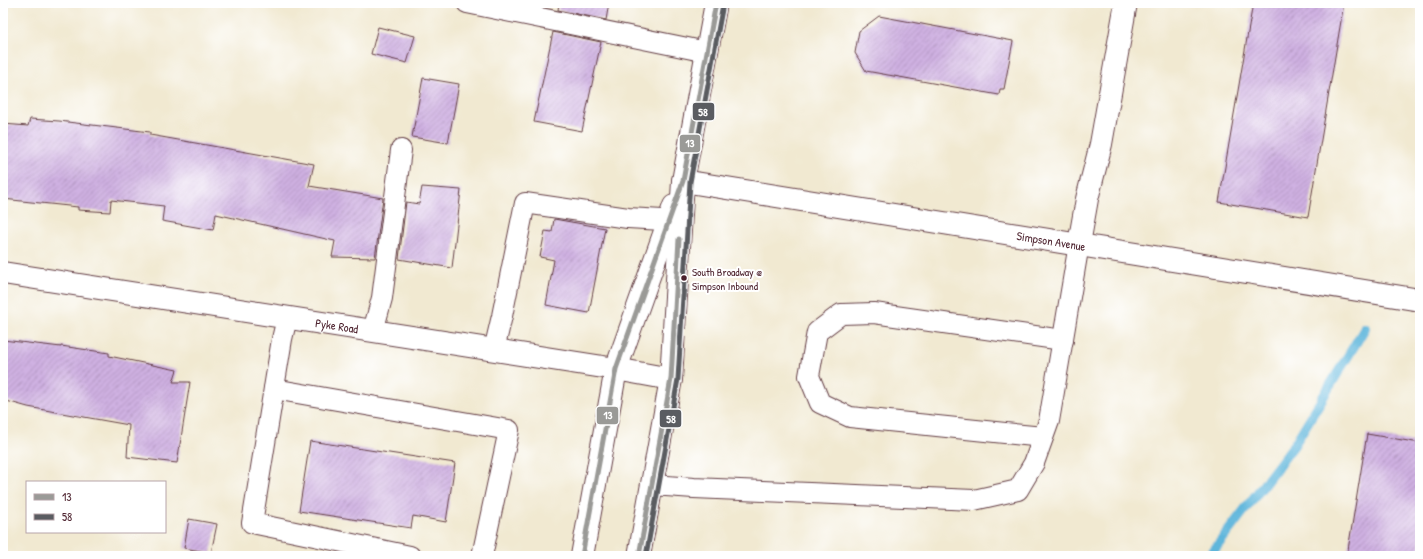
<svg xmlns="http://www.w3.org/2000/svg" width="1423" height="559" font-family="'Patrick Hand',sans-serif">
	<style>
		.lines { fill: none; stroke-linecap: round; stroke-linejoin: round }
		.stream { stroke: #5eb6db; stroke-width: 10 }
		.building { fill: url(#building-hatch) }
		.lane-casing { stroke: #633d44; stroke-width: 22 }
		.street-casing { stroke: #633d44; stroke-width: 24 }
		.primary-casing { stroke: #633d44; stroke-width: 24 }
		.lane { stroke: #fff; stroke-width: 20 }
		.street { stroke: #fff; stroke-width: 22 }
		.primary { stroke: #fff; stroke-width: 22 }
		.bus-1-casing { stroke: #fff; stroke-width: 8 }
		.bus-2-casing { stroke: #fff; stroke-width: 8 }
		.bus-1 { stroke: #9a9a97; stroke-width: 5 }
		.bus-2 { stroke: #5a5c61; stroke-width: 5 }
		.bus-dot { fill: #4a1f2b; stroke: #fff; stroke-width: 1.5 }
		.labels { text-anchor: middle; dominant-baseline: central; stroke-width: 4; stroke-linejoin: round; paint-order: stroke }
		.bus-label { font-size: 11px; fill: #4a1f2b; stroke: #fff; text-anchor: start }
		.street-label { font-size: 12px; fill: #4a1f2b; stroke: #fff }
		.line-badge { stroke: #fff; stroke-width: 1.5 }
		.badge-label { font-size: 11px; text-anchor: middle; font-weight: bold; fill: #fff }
	</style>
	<defs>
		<pattern id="building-hatch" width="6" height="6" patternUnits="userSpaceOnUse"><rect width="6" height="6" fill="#cfb1e2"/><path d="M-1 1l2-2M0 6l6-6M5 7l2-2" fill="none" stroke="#aa8fb7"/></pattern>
	</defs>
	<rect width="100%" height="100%" fill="#fff"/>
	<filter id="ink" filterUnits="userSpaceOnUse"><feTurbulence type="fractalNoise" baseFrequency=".025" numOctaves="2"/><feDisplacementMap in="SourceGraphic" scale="8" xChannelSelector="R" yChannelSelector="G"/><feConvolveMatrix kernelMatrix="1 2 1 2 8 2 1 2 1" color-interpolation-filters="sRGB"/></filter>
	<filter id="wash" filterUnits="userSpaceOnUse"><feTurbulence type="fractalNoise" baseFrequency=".012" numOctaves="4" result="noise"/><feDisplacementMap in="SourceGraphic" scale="16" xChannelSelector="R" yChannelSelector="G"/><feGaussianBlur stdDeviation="0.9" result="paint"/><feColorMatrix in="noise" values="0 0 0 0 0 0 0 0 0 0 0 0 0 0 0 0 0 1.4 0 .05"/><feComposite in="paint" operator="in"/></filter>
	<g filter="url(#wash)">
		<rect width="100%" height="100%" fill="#f1e9d1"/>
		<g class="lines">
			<!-- stream -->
			<polyline class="stream" points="1206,556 1211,554 1294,445 1365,328"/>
		</g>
		<g id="blocks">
			<!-- building -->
			<g class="building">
				<polygon points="559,3 609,3 606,20 558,10"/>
				<polygon points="1253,3 1344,3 1308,217 1219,202"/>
				<polygon points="879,16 1013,41 1004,89 1000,89 999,95 866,71 855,53 859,31"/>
				<polygon points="378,27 415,36 407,63 371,54"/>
				<polygon points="553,32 601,42 582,131 534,122"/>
				<polygon points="423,78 459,84 448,143 412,137"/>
				<polygon points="30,119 59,121 150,132 150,135 314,164 309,186 383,198 375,258 332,257 335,241 216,214 213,230 162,221 164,206 111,200 110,212 78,210 78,207 3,199 3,124 28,126"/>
				<polygon points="422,187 461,190 452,268 399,259 406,202 419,204"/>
				<polygon points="554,219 605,228 589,313 546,305 554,260 540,257 545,231 552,232"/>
				<polygon points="3,340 61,347 61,346 109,353 109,356 177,370 173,382 190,382 177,463 127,457 129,425 28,407 3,400"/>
				<polygon points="1367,434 1420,443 1420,556 1347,556"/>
				<polygon points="310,441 455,463 446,522 413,516 411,528 299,511"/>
				<polygon points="189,519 217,524 211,553 184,548"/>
			</g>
		</g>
	</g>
	<g filter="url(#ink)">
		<use href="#blocks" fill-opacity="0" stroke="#633d44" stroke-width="1"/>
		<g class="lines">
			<defs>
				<g id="lane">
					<polyline points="467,3 707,52"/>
					<polyline points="287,318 282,339 252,523 410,556"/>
					<polyline points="373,331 382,298 401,150"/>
					<polyline points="494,350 502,316 525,203 628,218 680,221"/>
					<polyline points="274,389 509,430 482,556"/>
					<polyline points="1043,437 850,417 820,403 809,376 817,332 841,314 874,313 1063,340"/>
					<polyline points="652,485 694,488 974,500 1018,490 1034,463 1049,421 1079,244"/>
				</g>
				<g id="street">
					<path id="s1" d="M683 181 1420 300"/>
					<polyline points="1079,244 1087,199 1101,144 1126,3"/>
					<path id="s2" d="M3 273 616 369 671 379"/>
				</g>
				<g id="primary">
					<polyline points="582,556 616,369 674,206"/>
					<polyline points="639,556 671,379 683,181 716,3"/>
				</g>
			</defs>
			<!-- lane casing -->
			<use href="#lane" class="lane-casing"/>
			<!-- street casing -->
			<use href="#street" class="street-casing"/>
			<!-- primary casing -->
			<use href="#primary" class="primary-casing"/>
			<!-- lane -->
			<use href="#lane" class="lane"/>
			<!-- street -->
			<use href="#street" class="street"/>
			<!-- primary -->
			<use href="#primary" class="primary"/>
			<defs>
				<g id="bus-1">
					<polyline points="582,556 616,369 683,181 716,3"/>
					<polyline points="639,556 671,379 679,239"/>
				</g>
				<polyline id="bus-2" points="646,556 678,379 690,182 723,4"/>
			</defs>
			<!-- bus-1 casing -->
			<use href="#bus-1" class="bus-1-casing"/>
			<!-- bus-2 casing -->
			<use href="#bus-2" class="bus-2-casing"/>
			<!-- bus-1 -->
			<use href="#bus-1" class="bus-1"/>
			<!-- bus-2 -->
			<use href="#bus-2" class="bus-2"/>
		</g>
	</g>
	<!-- markers -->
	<circle class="bus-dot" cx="684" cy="278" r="3.5"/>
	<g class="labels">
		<!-- bus labels -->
		<g class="bus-label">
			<text x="692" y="272">South Broadway @<tspan x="692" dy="14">Simpson Inbound</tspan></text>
		</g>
		<!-- street labels -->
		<g class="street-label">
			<text stroke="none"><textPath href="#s1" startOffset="373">Simpson Avenue</textPath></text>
			<text stroke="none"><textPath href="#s2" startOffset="338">Pyke Road</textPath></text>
		</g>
	</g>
	<g class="line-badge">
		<rect x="692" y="102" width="23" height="19" rx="4" fill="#5a5c61"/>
		<rect x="679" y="134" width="22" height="19" rx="4" fill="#9a9a97"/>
		<rect x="596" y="406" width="23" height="19" rx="4" fill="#9a9a97"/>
		<rect x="659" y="409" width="23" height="19" rx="4" fill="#5a5c61"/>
	</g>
	<g class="badge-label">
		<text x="703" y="116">58</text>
		<text x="690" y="147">13</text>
		<text x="608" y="419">13</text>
		<text x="671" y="423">58</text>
	</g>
	<!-- margin -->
	<rect width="1423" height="559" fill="none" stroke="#fff" stroke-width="16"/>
	<!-- legend -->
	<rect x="26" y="481" width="140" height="52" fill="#ffffff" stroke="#b7a5aa"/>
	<rect x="34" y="494" width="20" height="6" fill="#9a9a97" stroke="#b7a5aa"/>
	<text x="62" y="501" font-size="12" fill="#4a1f2b">13</text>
	<rect x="34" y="514" width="20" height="6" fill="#5a5c61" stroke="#b7a5aa"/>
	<text x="62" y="521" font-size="12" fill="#4a1f2b">58</text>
</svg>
